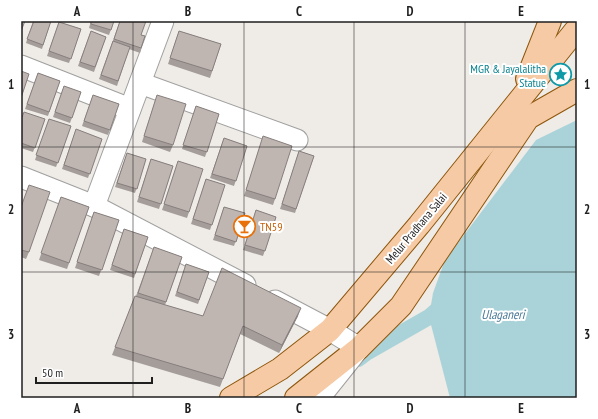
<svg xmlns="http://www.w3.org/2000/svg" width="598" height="419" font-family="'PT Sans Narrow',sans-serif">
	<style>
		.water { fill: #a9d3d9 }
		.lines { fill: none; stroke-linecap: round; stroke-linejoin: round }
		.canal { stroke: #a9d3d9; stroke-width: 16 }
		.minor-casing { stroke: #a0a0a0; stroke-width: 23 }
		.major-casing { stroke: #8e560b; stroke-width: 24 }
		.minor { stroke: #fff; stroke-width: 21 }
		.major { stroke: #f5caa5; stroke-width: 22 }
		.wall { fill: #a49d99 }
		.shaded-wall { fill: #867f7d }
		.building { fill: #bfb6b2; stroke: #867f7d }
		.grid { fill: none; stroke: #1f1f1f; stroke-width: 1; stroke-opacity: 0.55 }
		.labels { text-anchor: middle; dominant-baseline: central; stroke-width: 4; stroke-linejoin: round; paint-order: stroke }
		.culture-label { font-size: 12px; fill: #0d838f; stroke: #fff; text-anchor: end }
		.food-label { font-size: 12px; fill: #c56008; stroke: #fff; text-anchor: start }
		.street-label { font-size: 12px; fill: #1f1f1f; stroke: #fff }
		.water-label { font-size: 13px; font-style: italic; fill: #4c7998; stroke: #fff }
		.neatline { fill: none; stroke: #1f1f1f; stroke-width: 1.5 }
		.grid-label { font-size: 13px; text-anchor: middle; font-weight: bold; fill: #1f1f1f }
	</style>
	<rect width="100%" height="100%" fill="#efebe6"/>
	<!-- water -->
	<polygon class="water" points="577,120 577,398 450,398 429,317 433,293 445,260 536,140"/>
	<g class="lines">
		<!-- canal -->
		<polyline class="canal" points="358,359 366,353 429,317 444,304"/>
		<defs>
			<g id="minor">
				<polyline points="21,66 130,109"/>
				<polyline points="140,83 297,140"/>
				<polyline points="21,177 94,206 245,285"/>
				<polyline points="94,206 163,21"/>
				<polyline points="275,301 330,330 359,348 319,398"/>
			</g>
			<g id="major">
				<polyline points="527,79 550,21"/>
				<polyline points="231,398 280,369 330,330 419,225 575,31"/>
				<polyline points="296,398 359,348 401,306 528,118 577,90"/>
			</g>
		</defs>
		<!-- minor casing -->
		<use href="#minor" class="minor-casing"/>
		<!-- major casing -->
		<use href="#major" class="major-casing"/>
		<!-- minor -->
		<use href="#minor" class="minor"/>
		<!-- major -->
		<use href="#major" class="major"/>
	</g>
	<!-- wall -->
	<g class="wall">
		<polygon points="33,21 51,21 42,49 26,43"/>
		<polygon points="91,21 114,21 109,35 89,28"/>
		<polygon points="120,21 141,35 145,36 140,53 129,49 117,86 99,79"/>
		<polygon points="59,22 81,29 69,63 47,56"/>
		<polygon points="91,31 106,37 94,72 78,66"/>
		<polygon points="179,31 221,44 210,78 168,64"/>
		<polygon points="38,73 60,81 48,116 25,109"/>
		<polygon points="64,86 81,92 70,123 53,117"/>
		<polygon points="93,95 119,104 108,135 82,126"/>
		<polygon points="155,101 173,145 170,152 142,142"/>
		<polygon points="196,106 219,114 205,157 182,149"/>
		<polygon points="45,119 33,152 21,148 21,120"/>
		<polygon points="49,119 71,126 56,167 35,160"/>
		<polygon points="76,130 102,139 88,178 62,169"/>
		<polygon points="224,138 247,146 234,186 210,178"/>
		<polygon points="261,143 275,199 273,205 244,196"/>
		<polygon points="299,151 314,156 295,213 280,209"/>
		<polygon points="127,153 146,159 135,193 115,187"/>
		<polygon points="151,159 173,166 159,209 137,202"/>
		<polygon points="176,168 189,212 187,218 162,210"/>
		<polygon points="206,179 225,185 210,230 191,224"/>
		<polygon points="61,197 89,207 67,269 39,260"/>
		<polygon points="21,207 29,252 26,259 21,257"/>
		<polygon points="224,207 245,213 234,246 213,240"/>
		<polygon points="256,210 276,217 263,256 243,250"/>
		<polygon points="94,212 119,220 99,276 75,268"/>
		<polygon points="124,229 148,237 134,278 110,270"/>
		<polygon points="154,247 182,257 165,305 203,316 298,316 279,353 240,334 220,387 112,355 135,296 136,296"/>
		<polygon points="186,264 209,272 198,304 175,296"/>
	</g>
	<!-- shaded-wall -->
	<polygon class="shaded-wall" points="301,308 298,316 279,353 282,345"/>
	<!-- building -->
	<g class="building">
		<polygon points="21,21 25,21 21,31"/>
		<polygon points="34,21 51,21 43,45 27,39"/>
		<polygon points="91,21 114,21 111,30 91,24"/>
		<polygon points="120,21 146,21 141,35 145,36 141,48 114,39"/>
		<polygon points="59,22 81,29 71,59 49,51"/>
		<polygon points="91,31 106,37 95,67 80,62"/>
		<polygon points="179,31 221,44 212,71 170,58"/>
		<polygon points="113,41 130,47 118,81 101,75"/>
		<polygon points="21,71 29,74 21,98"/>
		<polygon points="38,73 60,81 49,112 27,104"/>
		<polygon points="64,86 81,92 72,118 55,112"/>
		<polygon points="93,95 119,104 110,130 84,121"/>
		<polygon points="157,95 186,104 173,145 144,136"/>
		<polygon points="196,106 219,114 207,152 183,145"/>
		<polygon points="24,112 45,119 35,148 21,143 21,120"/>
		<polygon points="49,119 71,126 58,163 36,155"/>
		<polygon points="76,129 102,139 90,174 64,165"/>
		<polygon points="263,136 292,146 275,199 246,190"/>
		<polygon points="224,138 247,146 236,181 212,174"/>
		<polygon points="299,151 314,156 296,209 282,204"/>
		<polygon points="127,153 146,159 137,189 117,183"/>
		<polygon points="151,159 173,166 161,204 139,197"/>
		<polygon points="178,161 203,169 189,212 164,204"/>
		<polygon points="206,179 225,185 212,225 193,219"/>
		<polygon points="29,185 50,192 29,252 21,250 21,207"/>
		<polygon points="61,197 89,207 69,263 41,253"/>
		<polygon points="224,207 245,213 236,242 215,235"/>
		<polygon points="256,210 276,217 265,251 245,245"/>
		<polygon points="94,212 119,220 102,270 77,262"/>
		<polygon points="124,229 148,237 135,274 112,265"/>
		<polygon points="154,247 182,257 166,302 138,293"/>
		<polygon points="186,264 209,272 199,300 177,292"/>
		<polygon points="222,268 301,308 282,345 243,326 223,379 115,347 135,296 203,316"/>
	</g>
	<!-- grid -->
	<path class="grid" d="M133 21V398M244 21V398M354 21V398M465 21V398M21 147H577M21 272H577"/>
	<!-- icons -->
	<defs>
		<symbol id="sight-ring" viewBox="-11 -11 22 22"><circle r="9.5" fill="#fff" stroke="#0f9aa8" stroke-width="1.5"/><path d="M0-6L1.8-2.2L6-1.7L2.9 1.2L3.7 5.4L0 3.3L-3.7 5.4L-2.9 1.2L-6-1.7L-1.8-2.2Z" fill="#0f9aa8"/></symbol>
		<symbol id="bar-ring" viewBox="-11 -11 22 22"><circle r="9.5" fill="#fff" stroke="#e8710a" stroke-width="1.5"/><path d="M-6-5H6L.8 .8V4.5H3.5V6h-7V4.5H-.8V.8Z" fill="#e8710a"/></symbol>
	</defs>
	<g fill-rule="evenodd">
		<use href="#sight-ring" x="548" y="62" width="25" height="25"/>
		<use href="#bar-ring" x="232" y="214" width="25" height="25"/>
	</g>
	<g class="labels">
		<!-- culture labels -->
		<g class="culture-label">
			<text x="546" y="68">MGR &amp; Jayalalitha<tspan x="546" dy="14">Statue</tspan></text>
		</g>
		<!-- food labels -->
		<g class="food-label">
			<text x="260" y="226">TN59</text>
		</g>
		<!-- street labels -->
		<g class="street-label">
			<text transform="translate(416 228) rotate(-50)">Melur Pradhana Salai</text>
		</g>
		<!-- water labels -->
		<g class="water-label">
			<text x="503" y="314">Ulaganeri</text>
		</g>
	</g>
	<!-- border -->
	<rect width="598" height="419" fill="none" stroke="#ffffff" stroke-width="44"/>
	<!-- scale -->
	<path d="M36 377v6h116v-6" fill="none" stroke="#1f1f1f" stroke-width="2"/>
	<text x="42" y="377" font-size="12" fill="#1f1f1f" stroke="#ffffff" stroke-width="3" paint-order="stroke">50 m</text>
	<rect x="22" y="22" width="554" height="375" class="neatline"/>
	<g class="grid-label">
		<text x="77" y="16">A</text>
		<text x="188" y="16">B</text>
		<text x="299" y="16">C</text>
		<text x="410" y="16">D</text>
		<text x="521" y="16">E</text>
		<text x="11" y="89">1</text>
		<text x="587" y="89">1</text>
		<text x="11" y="214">2</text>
		<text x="587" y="214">2</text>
		<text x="11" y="339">3</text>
		<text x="587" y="339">3</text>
		<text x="77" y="413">A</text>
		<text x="188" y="413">B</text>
		<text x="299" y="413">C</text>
		<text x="410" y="413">D</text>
		<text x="521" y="413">E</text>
	</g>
</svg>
